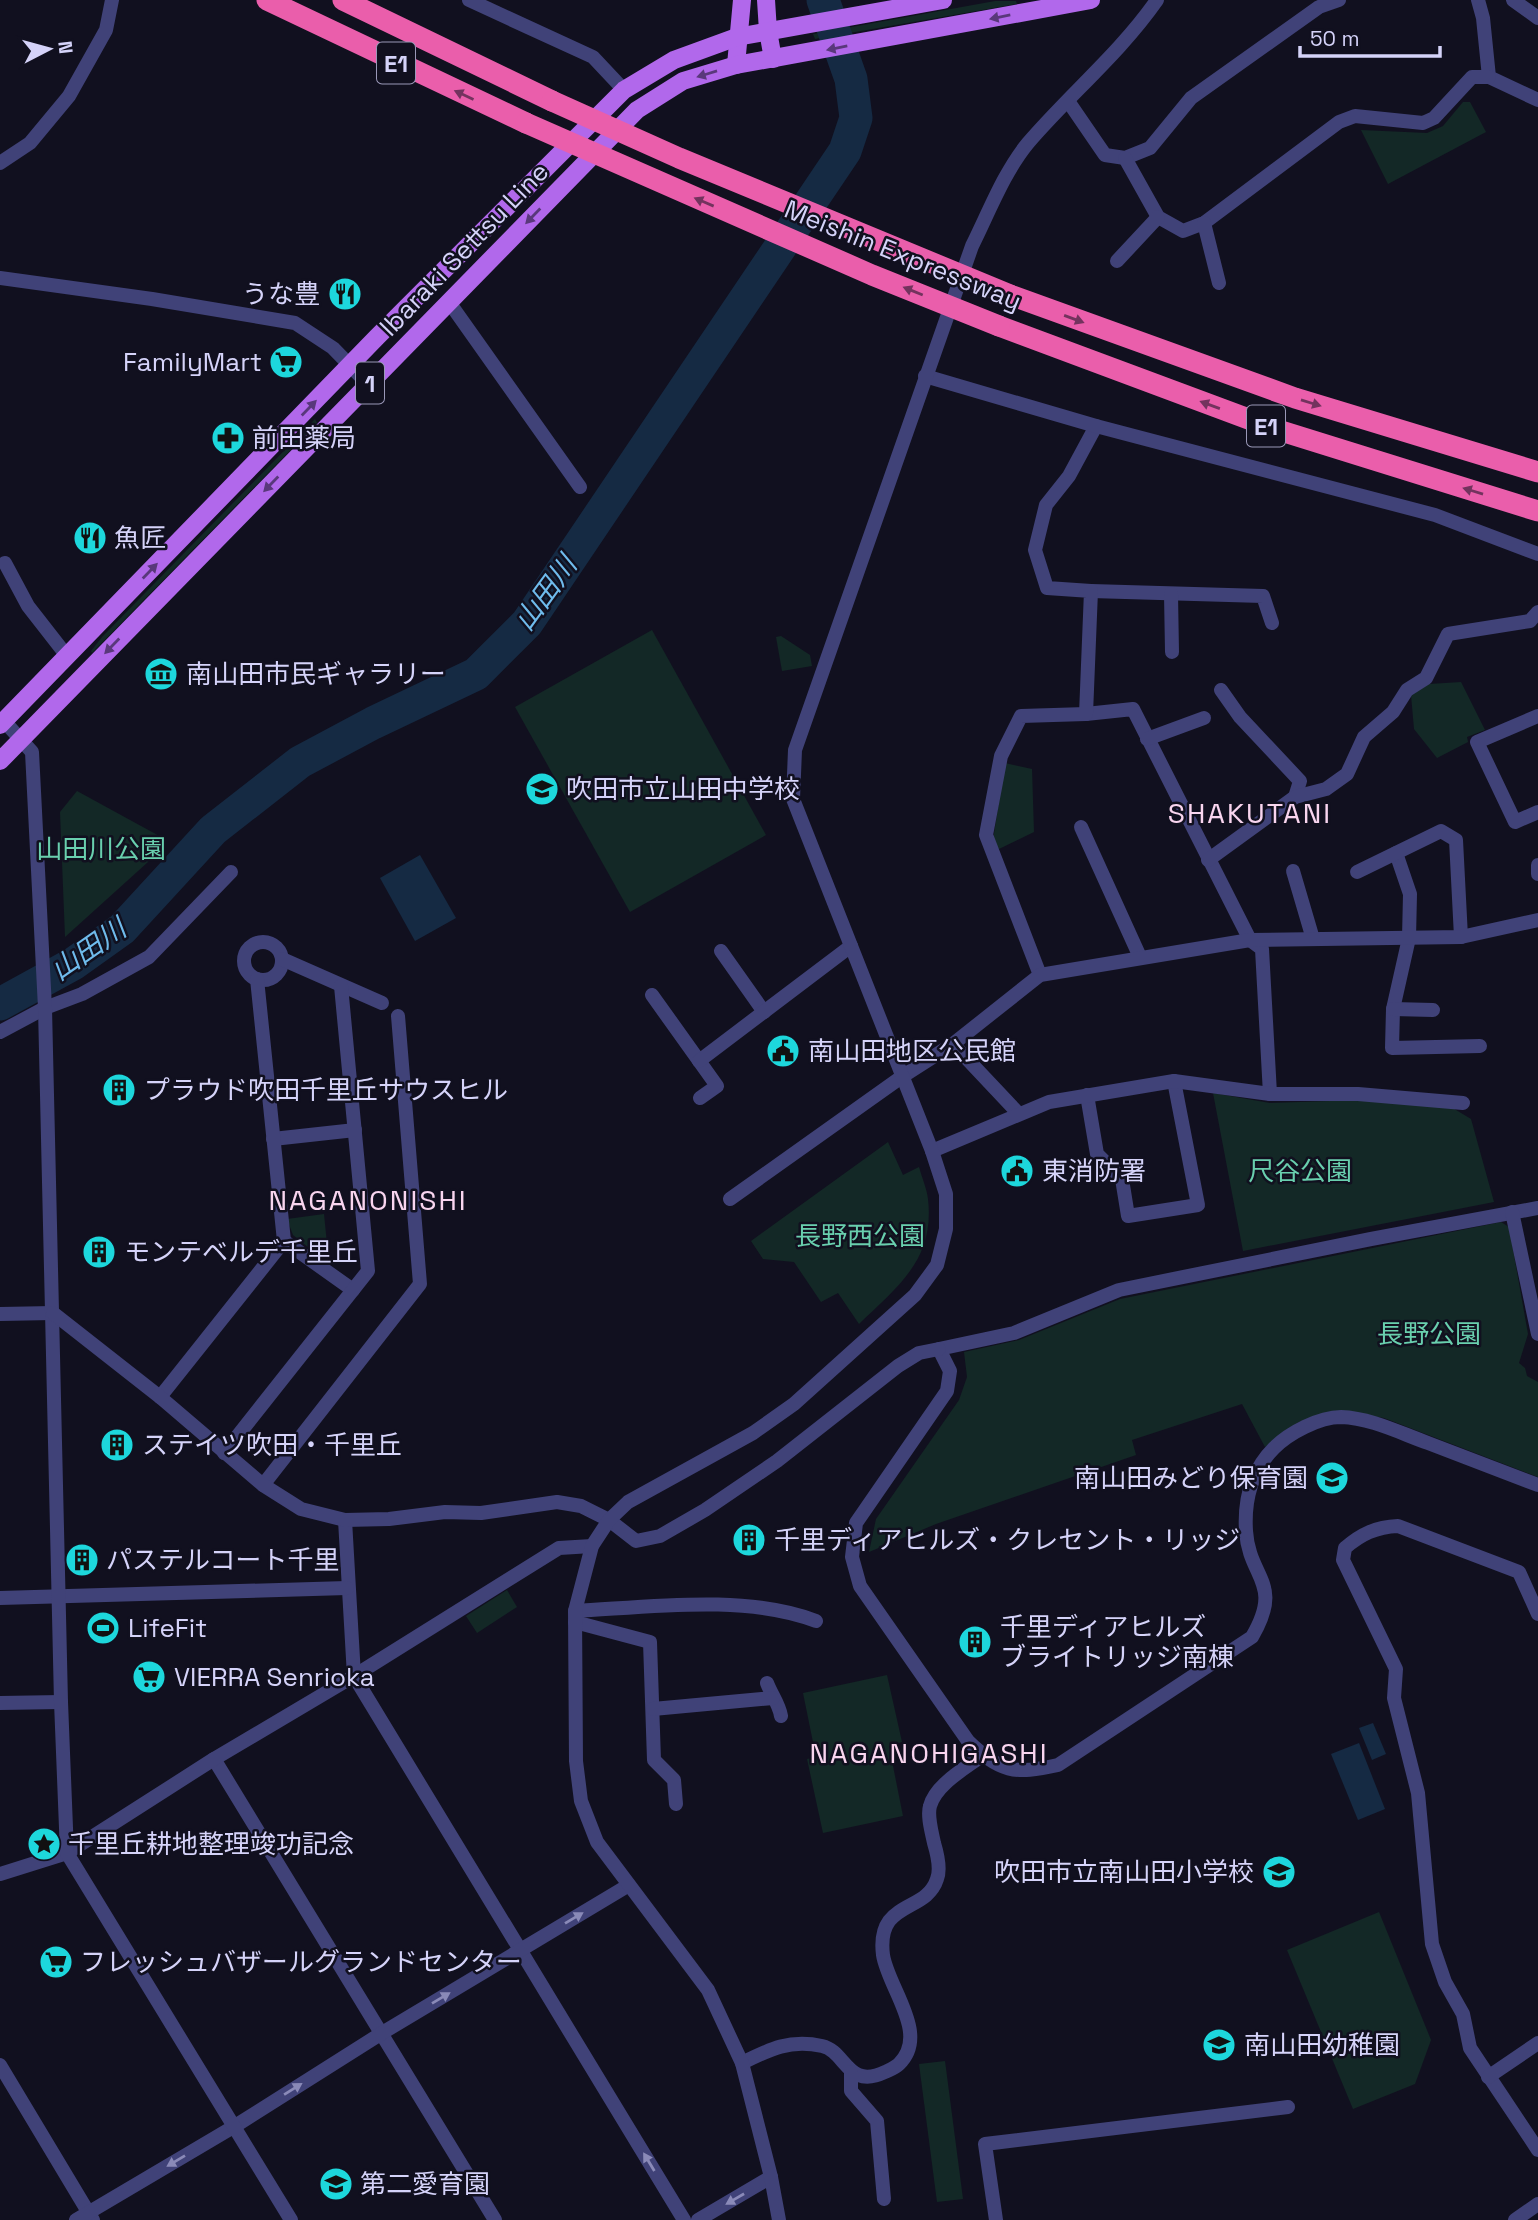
<svg xmlns="http://www.w3.org/2000/svg" width="1538" height="2220" font-family="'Space Grotesk','Noto Sans JP',sans-serif">
	<style>
		.green { fill: #132826 }
		.water { fill: #152a43 }
		.lines { fill: none; stroke-linecap: round; stroke-linejoin: round }
		.river { stroke: #152a43; stroke-width: 33 }
		.minor { stroke: #404278; stroke-width: 14 }
		.tertiary { stroke: #404278; stroke-width: 14 }
		.primary { stroke: #b168eb; stroke-width: 18 }
		.motorway { stroke: #ea5eab; stroke-width: 21 }
		.motorway-bridge { stroke: #ea5eab; stroke-width: 21 }
		.oneway { fill: #59387b }
		.oneway2 { fill: #73335e }
		.oneway3 { fill: #8a8ab8 }
		.labels { text-anchor: middle; dominant-baseline: central; stroke-width: 5; stroke-linejoin: round; paint-order: stroke }
		.shield { fill: #11101f; stroke: #9a98b8; stroke-width: 2 }
		.shield-label { font-size: 24px; font-weight: bold; fill: #d5d3f9 }
		.street-label { font-size: 26px; fill: #d5d3f9; stroke: #11101f }
		.poi-label { font-size: 26px; fill: #d5d3f9; stroke: #11101f; text-anchor: start }
		.park-label { font-size: 26px; fill: #69cfae; stroke: #11101f }
		.water-label { font-size: 28px; font-style: italic; fill: #6fbbec; stroke: #11101f }
		.neighbourhood-label { font-size: 28px; letter-spacing: 2px; fill: #f9d5ef; stroke: #11101f }
	</style>
	<rect width="100%" height="100%" fill="#11101f"/>
	<!-- green -->
	<g class="green">
		<polygon points="995,1 1016,1 1017,4 815,39 813,34"/>
		<polygon points="1463,102 1470,102 1486,132 1388,184 1361,130 1427,133 1443,126"/>
		<polygon points="315,419 317,423 92,653 91,651 102,637"/>
		<polygon points="652,630 766,835 630,912 515,707"/>
		<polygon points="781,636 810,655 812,666 782,671 776,637"/>
		<polygon points="1461,682 1485,730 1467,737 1468,742 1437,758 1414,729 1411,695 1429,684"/>
		<polygon points="1005,763 1032,769 1034,832 999,849 993,840"/>
		<polygon points="77,791 163,838 148,862 65,937 60,812"/>
		<polygon points="1213,1093 1270,1103 1359,1100 1451,1107 1471,1119 1494,1202 1243,1251"/>
		<path d="M888 1142 903 1175 919 1167C922 1178 927 1189 928 1199 935 1260 897 1287 859 1324L838 1293 821 1302 794 1262 763 1259 751 1241Z"/>
		<polygon points="324,1214 329,1264 293,1235 287,1219"/>
		<polygon points="1501,1222 1509,1227 1528,1334 1519,1363 1525,1368 1527,1376 1538,1382 1538,1477 1384,1418 1338,1411 1299,1422 1265,1447 1242,1404 1132,1440 1136,1455 936,1524 869,1552 876,1519 959,1400 967,1377 964,1352 1019,1340 1120,1299"/>
		<polygon points="507,1590 517,1607 477,1633 466,1616"/>
		<polygon points="887,1675 902,1742 889,1746 903,1816 823,1833 807,1759 816,1757 803,1693"/>
		<polygon points="1379,1912 1431,2040 1415,2084 1353,2109 1287,1950"/>
		<polygon points="945,2061 963,2199 937,2202 919,2064"/>
	</g>
	<!-- water -->
	<g class="water">
		<polygon points="420,855 456,918 415,941 380,878"/>
		<polygon points="1373,1723 1386,1754 1372,1760 1359,1728"/>
		<polygon points="1359,1743 1385,1809 1358,1820 1331,1754"/>
	</g>
	<g class="lines">
		<!-- river -->
		<polyline class="river" points="0,1004 73,964 122,929 213,830 300,762 373,723 476,674 527,623 845,151 856,118 851,79 823,0"/>
		<!-- minor -->
		<g class="minor">
			<polyline points="469,0 593,57 624,90"/>
			<polyline points="1478,0 1483,18 1489,77 1538,100"/>
			<polyline points="1513,0 1538,18"/>
			<polyline points="1068,101 1105,155 1125,158 1150,148 1191,98 1319,7 1339,0"/>
			<polyline points="1125,158 1158,217 1183,231 1204,223 1339,122 1355,116 1423,123 1434,118 1472,77 1489,77"/>
			<polyline points="0,163 30,143 69,96 106,30 112,0"/>
			<polyline points="1204,223 1219,283"/>
			<polyline points="1117,261 1158,217"/>
			<polyline points="0,278 152,299 295,323 333,348 368,384"/>
			<polyline points="449,302 580,487"/>
			<polyline points="5,563 28,606 67,656"/>
			<polyline points="1091,591 1263,596 1272,623"/>
			<polyline points="1171,594 1172,652"/>
			<polyline points="1221,690 1240,717 1300,781 1295,797"/>
			<polyline points="1086,714 1133,709 1250,940 1262,949 1270,1094"/>
			<polyline points="1538,716 1477,742 1515,822 1538,812"/>
			<polyline points="1147,739 1204,718"/>
			<polyline points="1081,827 1140,957"/>
			<polyline points="1396,853 1410,894 1409,938 1393,1009 1392,1048 1480,1046"/>
			<polyline points="1208,860 1295,797 1326,789 1347,774 1364,737 1393,712 1407,690 1426,678 1448,634 1530,621 1538,612"/>
			<polyline points="1538,865 1538,874"/>
			<polyline points="1293,871 1313,939"/>
			<polyline points="1357,872 1441,831 1456,840 1461,937"/>
			<circle cx="263" cy="961" r="19"/>
			<polyline points="721,951 764,1012"/>
			<polyline points="282,959 382,1003"/>
			<polyline points="1040,975 986,835 1001,756 1021,716 1086,714 1091,591 1047,588 1035,550 1046,505 1069,476 1096,426"/>
			<polyline points="652,995 717,1086 700,1098"/>
			<polyline points="1393,1009 1433,1010"/>
			<polyline points="0,1032 45,1008 82,994 149,957 231,872"/>
			<polyline points="699,1061 851,946"/>
			<polyline points="1087,1095 1097,1154 1122,1179 1128,1216 1198,1205 1174,1081"/>
			<polyline points="1018,1113 953,1044 1040,975 1250,940 1461,937 1538,920"/>
			<polyline points="273,1139 355,1130"/>
			<polyline points="932,1151 1049,1102 1174,1081 1270,1094 1358,1094 1463,1103"/>
			<polyline points="730,1199 903,1076 953,1044"/>
			<path d="M1538 1208 1371 1239 1119 1290 1014 1333 939 1349 950 1371 947 1391 856 1523 852 1557 860 1586 968 1741C1000 1772 1014 1775 1058 1765L1252 1637C1284 1582 1249 1579 1246 1531 1244 1499 1251 1471 1274 1448 1289 1433 1319 1417 1341 1417 1371 1418 1400 1433 1428 1443 1464 1457 1501 1471 1538 1485"/>
			<polyline points="1512,1212 1538,1334"/>
			<polyline points="284,1241 353,1290"/>
			<polyline points="0,1314 53,1313"/>
			<polyline points="160,1397 284,1241 257,979"/>
			<polyline points="224,1453 368,1271 341,986"/>
			<polyline points="263,1485 420,1284 398,1016"/>
			<polyline points="345,1520 354,1676 684,2220"/>
			<polyline points="609,1520 636,1541 660,1536 705,1510 777,1461 898,1366 919,1353 939,1349"/>
			<polyline points="0,1598 347,1588"/>
			<path d="M575 1611C650 1607 746 1594 816 1621"/>
			<path d="M1538 1614 1519 1572 1398 1526C1376 1527 1361 1534 1345 1548L1343 1560 1396 1669 1394 1698 1418 1793 1432 1944 1445 1982 1463 2014 1470 2048 1538 2150"/>
			<polyline points="575,1622 650,1642 654,1760 674,1780 676,1804"/>
			<path d="M767 1683C771 1694 779 1704 781 1716"/>
			<polyline points="0,1703 61,1702"/>
			<polyline points="653,1709 773,1698"/>
			<polyline points="214,1759 495,2220"/>
			<polyline points="0,1874 67,1853 214,1759 354,1676 559,1548 592,1546"/>
			<path d="M742 2063C770 2049 790 2039 822 2046 846 2051 847 2090 885 2072 889 2070 895 2068 899 2064 930 2034 888 1988 883 1955 876 1899 926 1914 937 1879 941 1869 937 1853 934 1843 932 1833 927 1816 930 1806 936 1784 966 1768 983 1755"/>
			<polyline points="0,2065 93,2220"/>
			<polyline points="851,2072 851,2091 877,2121 884,2199"/>
			<polyline points="1488,2077 1538,2043"/>
			<polyline points="76,2220 235,2126 382,2033 629,1885"/>
			<polyline points="698,2220 771,2177"/>
			<polyline points="996,2220 985,2144 1288,2107"/>
			<polyline points="1515,2220 1538,2204"/>
		</g>
		<!-- tertiary -->
		<g class="tertiary">
			<polyline points="925,376 1096,426 1435,515 1538,554"/>
			<polyline points="4,721 32,752 45,1008 61,1702 67,1853 291,2220"/>
			<polyline points="53,1313 160,1397 263,1485 301,1509 345,1520 389,1519 445,1512 481,1513 557,1502 581,1506 609,1520"/>
			<path d="M779 2220 771 2177 742 2063 708 1990 597 1842 581 1801 576 1761 575 1611 592 1546 609 1520 628 1502 753 1433 794 1404 915 1295 937 1265 946 1229V1194L932 1151 793 799 795 750 972 246C989 212 1004 172 1028 143 1070 94 1120 53 1157 0"/>
		</g>
		<!-- primary -->
		<g class="primary">
			<polyline points="766,0 768,31 773,59"/>
			<polyline points="736,65 742,0"/>
			<polyline points="0,725 377,337 624,90 674,60 737,37 943,0"/>
			<polyline points="0,761 637,110 683,81 736,65 1091,0"/>
		</g>
		<!-- motorway -->
		<g class="motorway">
			<polyline points="267,0 526,123"/>
			<polyline points="343,0 552,101"/>
			<polyline points="1010,295 1295,398 1538,472"/>
			<polyline points="999,326 1278,430 1538,511"/>
		</g>
		<!-- motorway-bridge -->
		<g class="motorway-bridge">
			<polyline points="552,101 679,158 1010,295"/>
			<polyline points="526,123 872,275 999,326"/>
		</g>
	</g>
	<!-- one-way arrows -->
	<defs><path id="oneway-solid" d="M-6-.8H1V-3.2L6.5 0L1 3.2V.8H-6Z" transform="scale(1.75)"/></defs>
	<g class="oneway">
		<use href="#oneway-solid" transform="translate(1000 17) rotate(169)"/>
		<use href="#oneway-solid" transform="translate(837 48) rotate(169)"/>
		<use href="#oneway-solid" transform="translate(707 74) rotate(163)"/>
		<use href="#oneway-solid" transform="translate(533 216) rotate(134)"/>
		<use href="#oneway-solid" transform="translate(309 408) rotate(-46)"/>
		<use href="#oneway-solid" transform="translate(271 484) rotate(134)"/>
		<use href="#oneway-solid" transform="translate(150 571) rotate(-46)"/>
		<use href="#oneway-solid" transform="translate(112 646) rotate(134)"/>
	</g>
	<g class="oneway2">
		<use href="#oneway-solid" transform="translate(464 95) rotate(-155)"/>
		<use href="#oneway-solid" transform="translate(704 202) rotate(-157)"/>
		<use href="#oneway-solid" transform="translate(913 291) rotate(-158)"/>
		<use href="#oneway-solid" transform="translate(1074 319) rotate(20)"/>
		<use href="#oneway-solid" transform="translate(1311 403) rotate(17)"/>
		<use href="#oneway-solid" transform="translate(1210 405) rotate(-160)"/>
		<use href="#oneway-solid" transform="translate(1473 491) rotate(-163)"/>
	</g>
	<g class="oneway3">
		<use href="#oneway-solid" transform="translate(574 1918) rotate(-31)"/>
		<use href="#oneway-solid" transform="translate(441 1998) rotate(-31)"/>
		<use href="#oneway-solid" transform="translate(293 2089) rotate(-32)"/>
		<use href="#oneway-solid" transform="translate(176 2161) rotate(149)"/>
		<use href="#oneway-solid" transform="translate(649 2162) rotate(-121)"/>
		<use href="#oneway-solid" transform="translate(735 2199) rotate(150)"/>
	</g>
	<!-- icons -->
	<defs>
		<symbol id="restaurant-disc" viewBox="-11 -11 22 22"><circle r="9.5" fill="#1dd7dc" stroke="#11101f"/><path d="M-5-6h1v4h1v-4h1v4h1v-4h1v5L-1.5 .5V6h-2V.5L-5-1ZM5-6V6H3V1.5H1.5Q1.5-4 5-6Z" fill="#111"/></symbol>
		<symbol id="supermarket-disc" viewBox="-11 -11 22 22"><circle r="9.5" fill="#1dd7dc" stroke="#11101f"/><path d="M-6-5.5h2.5l.6 2H6L4.5 2H-2.5L-4.4-4H-6ZM-1.5 3.2a1.3 1.3 0 1 0 .1 0ZM3 3.2a1.3 1.3 0 1 0 .1 0Z" fill="#111"/></symbol>
		<symbol id="pharmacy-disc" viewBox="-11 -11 22 22"><circle r="9.5" fill="#1dd7dc" stroke="#11101f"/><path d="M-2-6h4v4h4v4h-4v4h-4v-4h-4v-4h4Z" fill="#111"/></symbol>
		<symbol id="museum-disc" viewBox="-11 -11 22 22"><circle r="9.5" fill="#1dd7dc" stroke="#11101f"/><path d="M0-6L6-3V-2H-6V-3ZM-5-1h2V3h-2ZM-1-1h2V3h-2ZM3-1h2V3H3ZM-6 4H6V6H-6Z" fill="#111"/></symbol>
		<symbol id="school-disc" viewBox="-11 -11 22 22"><circle r="9.5" fill="#1dd7dc" stroke="#11101f"/><path d="M0-5L7-2L0 1L-7-2ZM-4 1L0 2.5L4 1V4Q0 6-4 4Z" fill="#111"/></symbol>
		<symbol id="civic-disc" viewBox="-11 -11 22 22"><circle r="9.5" fill="#1dd7dc" stroke="#11101f"/><path d="M-.6-6.5H3V-4.5H.6V-3L4-1V1h2V6H-6V1h2V-1L-.6-3ZM-1.2 2.5V6h2.4V2.5Z" fill="#111"/></symbol>
		<symbol id="building-disc" viewBox="-11 -11 22 22"><circle r="9.5" fill="#1dd7dc" stroke="#11101f"/><path d="M-4-6H4V6H1V3H-1V6H-4ZM-2.5-4.3h1.7v1.8h-1.7ZM.8-4.3h1.7v1.8H.8ZM-2.5-1h1.7V.8h-1.7ZM.8-1h1.7V.8H.8Z" fill="#111"/></symbol>
		<symbol id="stadium-disc" viewBox="-11 -11 22 22"><circle r="9.5" fill="#1dd7dc" stroke="#11101f"/><path d="M0-5a6.5 5 0 1 0 0 10a6.5 5 0 1 0 0-10ZM-3.5-1.8h7v3.6h-7Z" fill="#111"/></symbol>
		<symbol id="sight-disc" viewBox="-11 -11 22 22"><circle r="9.5" fill="#1dd7dc" stroke="#11101f"/><path d="M0-6L1.8-2.2L6-1.7L2.9 1.2L3.7 5.4L0 3.3L-3.7 5.4L-2.9 1.2L-6-1.7L-1.8-2.2Z" fill="#111"/></symbol>
	</defs>
	<g fill-rule="evenodd">
		<use href="#restaurant-disc" x="326" y="275" width="38" height="38"/>
		<use href="#supermarket-disc" x="267" y="343" width="38" height="38"/>
		<use href="#pharmacy-disc" x="209" y="419" width="38" height="38"/>
		<use href="#restaurant-disc" x="71" y="519" width="38" height="38"/>
		<use href="#museum-disc" x="142" y="655" width="38" height="38"/>
		<use href="#school-disc" x="523" y="770" width="38" height="38"/>
		<use href="#civic-disc" x="764" y="1032" width="38" height="38"/>
		<use href="#building-disc" x="100" y="1071" width="38" height="38"/>
		<use href="#civic-disc" x="998" y="1152" width="38" height="38"/>
		<use href="#building-disc" x="80" y="1233" width="38" height="38"/>
		<use href="#building-disc" x="98" y="1426" width="38" height="38"/>
		<use href="#school-disc" x="1313" y="1459" width="38" height="38"/>
		<use href="#building-disc" x="730" y="1521" width="38" height="38"/>
		<use href="#building-disc" x="63" y="1541" width="38" height="38"/>
		<use href="#stadium-disc" x="84" y="1609" width="38" height="38"/>
		<use href="#building-disc" x="956" y="1623" width="38" height="38"/>
		<use href="#supermarket-disc" x="130" y="1658" width="38" height="38"/>
		<use href="#sight-disc" x="25" y="1825" width="38" height="38"/>
		<use href="#school-disc" x="1260" y="1853" width="38" height="38"/>
		<use href="#supermarket-disc" x="37" y="1943" width="38" height="38"/>
		<use href="#school-disc" x="1200" y="2026" width="38" height="38"/>
		<use href="#school-disc" x="317" y="2165" width="38" height="38"/>
	</g>
	<g class="labels">
		<!-- shield labels -->
		<g class="shield">
			<rect x="377" y="42.5" width="38" height="41" rx="5"/>
			<rect x="356" y="362.5" width="28" height="41" rx="5"/>
			<rect x="1247" y="405.5" width="38" height="41" rx="5"/>
		</g>
		<g class="shield-label">
			<text x="396" y="63">E1</text>
			<text x="370" y="383">1</text>
			<text x="1266" y="426">E1</text>
		</g>
		<!-- street labels -->
		<g class="street-label">
			<text transform="translate(464 249) rotate(-46)">Ibaraki Settsu Line</text>
			<text transform="translate(903 255) rotate(22)">Meishin Expressway</text>
		</g>
		<!-- poi labels -->
		<g class="poi-label">
			<text x="320" y="294" text-anchor="end">うな豊</text>
			<text x="262" y="362" text-anchor="end">FamilyMart</text>
			<text x="252" y="438">前田薬局</text>
			<text x="114" y="538">魚匠</text>
			<text x="186" y="674">南山田市民ギャラリー</text>
			<text x="566" y="789">吹田市立山田中学校</text>
			<text x="808" y="1051">南山田地区公民館</text>
			<text x="144" y="1090">プラウド吹田千里丘サウスヒル</text>
			<text x="1042" y="1171">東消防署</text>
			<text x="124" y="1252">モンテベルデ千里丘</text>
			<text x="142" y="1445">ステイツ吹田・千里丘</text>
			<text x="1308" y="1478" text-anchor="end">南山田みどり保育園</text>
			<text x="774" y="1540">千里ディアヒルズ・クレセント・リッジ</text>
			<text x="106" y="1560">パステルコート千里</text>
			<text x="1000" y="1627">千里ディアヒルズ<tspan x="1000" dy="30">ブライトリッジ南棟</tspan></text>
			<text x="128" y="1628">LifeFit</text>
			<text x="174" y="1677">VIERRA Senrioka</text>
			<text x="68" y="1844">千里丘耕地整理竣功記念</text>
			<text x="1254" y="1872" text-anchor="end">吹田市立南山田小学校</text>
			<text x="80" y="1962">フレッシュバザールグランドセンター</text>
			<text x="1244" y="2045">南山田幼稚園</text>
			<text x="360" y="2184">第二愛育園</text>
		</g>
		<!-- park labels -->
		<g class="park-label">
			<text x="101" y="849">山田川公園</text>
			<text x="1300" y="1171">尺谷公園</text>
			<text x="860" y="1236">長野西公園</text>
			<text x="1429" y="1334">長野公園</text>
		</g>
		<!-- water labels -->
		<g class="water-label">
			<text transform="translate(545 593) rotate(-54)">山田川</text>
			<text transform="translate(88 949) rotate(-35)">山田川</text>
		</g>
		<!-- neighbourhood labels -->
		<g class="neighbourhood-label">
			<text x="1250" y="813">SHAKUTANI</text>
			<text x="368" y="1200">NAGANONISHI</text>
			<text x="929" y="1753">NAGANOHIGASHI</text>
		</g>
	</g>
	<!-- north arrow -->
	<g transform="translate(49 49) rotate(84)" stroke="#11101f" stroke-width="5" paint-order="stroke">
	<path d="M0-5L12 26L0 18L-12 26Z" fill="#d5d3f9"/>
	<text y="-10" font-size="19" font-weight="bold" text-anchor="middle" fill="#d5d3f9">N</text>
	</g>
	<!-- scale -->
	<path d="M1300 46v10h140v-10" fill="none" stroke="#d5d3f9" stroke-width="3.5"/>
	<text x="1310" y="46" font-size="21" fill="#d5d3f9" stroke="#11101f" stroke-width="5" paint-order="stroke">50 m</text>
</svg>
